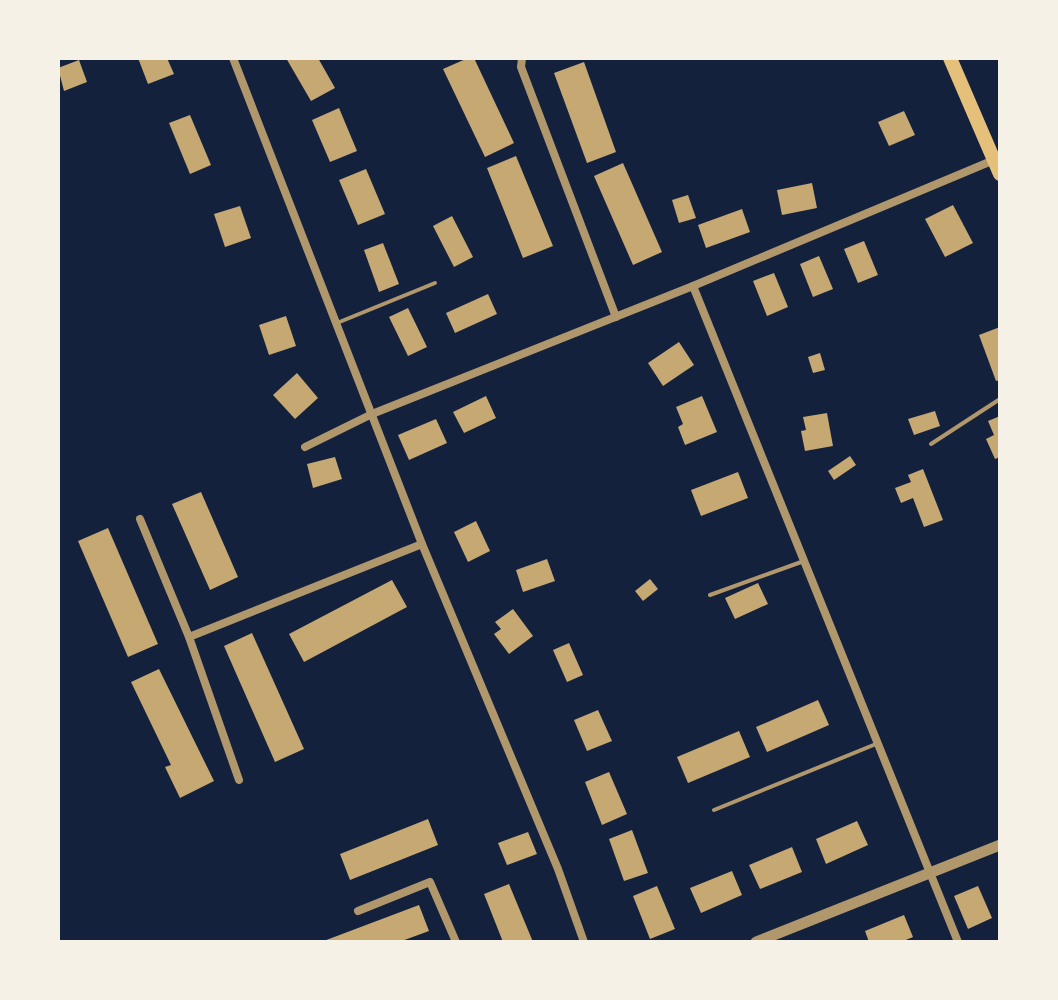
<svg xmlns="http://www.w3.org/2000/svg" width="1058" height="1000" font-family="'Libre Baskerville',serif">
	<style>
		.building { fill: #c6a872 }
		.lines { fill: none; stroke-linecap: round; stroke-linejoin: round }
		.service { stroke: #b1986c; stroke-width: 4 }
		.minor { stroke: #b1986c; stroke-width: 8 }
		.tertiary { stroke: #b1986c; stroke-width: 11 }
		.primary { stroke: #e5c07b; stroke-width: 14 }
	</style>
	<rect width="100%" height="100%" fill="#14213d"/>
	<!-- building -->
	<g class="building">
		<polygon points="138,58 167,58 174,74 148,84"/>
		<polygon points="286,58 318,58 335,88 311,101"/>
		<polygon points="468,58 474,58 514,143 485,157 443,69"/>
		<polygon points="79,60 87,82 64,91 58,68"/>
		<polygon points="584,62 616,152 587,163 554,73"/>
		<polygon points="339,108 357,151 330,162 312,120"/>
		<polygon points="904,111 915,135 889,146 878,122"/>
		<polygon points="190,115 211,165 190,174 169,123"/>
		<polygon points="516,156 553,246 523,258 487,168"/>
		<polygon points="623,163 662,252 633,265 594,176"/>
		<polygon points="366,169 385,214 358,225 339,180"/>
		<polygon points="812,183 817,208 782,215 777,190"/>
		<polygon points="688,195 696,218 679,223 672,200"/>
		<polygon points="953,205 973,243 945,257 925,219"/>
		<polygon points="240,206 251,238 225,247 214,214"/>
		<polygon points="742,209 750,232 706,248 698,225"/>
		<polygon points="452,216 473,257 454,267 433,226"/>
		<polygon points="864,241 878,275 858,283 844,249"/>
		<polygon points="383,243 399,284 379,292 364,250"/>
		<polygon points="819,256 833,289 813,297 800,264"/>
		<polygon points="774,273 788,307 767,316 753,281"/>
		<polygon points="488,294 497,314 455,333 446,313"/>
		<polygon points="408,308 427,347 408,356 389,317"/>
		<polygon points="286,316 296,346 269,355 259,325"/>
		<polygon points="1000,327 1000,380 996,381 979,335"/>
		<polygon points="679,342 694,365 663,386 648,363"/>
		<polygon points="820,353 825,370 813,373 808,357"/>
		<polygon points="297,373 318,398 295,419 273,395"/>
		<polygon points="486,396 496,418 464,433 453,412"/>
		<polygon points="702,396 717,432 685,445 678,427 683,424 676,407"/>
		<polygon points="935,411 940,426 914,435 908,419"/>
		<polygon points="827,413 833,446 805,451 801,431 806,430 803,417"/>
		<polygon points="1000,416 1000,457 995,459 986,439 994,435 988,421"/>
		<polygon points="436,419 447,443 409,460 398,435"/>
		<polygon points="850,456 856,465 834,480 828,471"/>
		<polygon points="335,457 342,479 313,488 307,464"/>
		<polygon points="923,469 943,520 924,527 913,498 901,503 895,488 911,482 908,475"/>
		<polygon points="738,472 748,498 701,516 691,490"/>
		<polygon points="201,492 238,577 210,590 172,504"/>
		<polygon points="476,521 490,551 468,562 454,532"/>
		<polygon points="108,528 158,644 128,657 78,541"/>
		<polygon points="547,559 555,581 523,592 516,570"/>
		<polygon points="650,579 658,589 643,601 635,591"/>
		<polygon points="392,580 407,607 304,662 289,634"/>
		<polygon points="758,583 768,604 735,619 725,598"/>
		<polygon points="513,609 533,636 509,654 494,634 501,629 495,622"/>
		<polygon points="252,633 304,749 275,762 224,646"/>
		<polygon points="569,643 583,675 567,682 553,650"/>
		<polygon points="159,669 214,781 180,798 165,767 171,765 131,682"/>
		<polygon points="818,700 829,725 767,752 756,727"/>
		<polygon points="598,710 612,741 587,751 574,720"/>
		<polygon points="739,731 750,757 688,783 677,757"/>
		<polygon points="609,772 627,814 602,825 585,782"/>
		<polygon points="428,819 438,845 350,880 340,854"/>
		<polygon points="857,821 868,845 826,864 816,839"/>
		<polygon points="632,830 648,873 624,881 609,839"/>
		<polygon points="528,832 537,854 507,865 498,843"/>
		<polygon points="792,847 802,872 760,889 749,865"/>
		<polygon points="732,871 742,895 701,913 690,888"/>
		<polygon points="509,884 533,942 503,942 484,894"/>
		<polygon points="657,886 675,929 650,939 633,896"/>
		<polygon points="978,886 992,918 968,929 954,896"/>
		<polygon points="419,905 429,931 399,942 321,942"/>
		<polygon points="904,915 913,937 901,942 869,942 865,931"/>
	</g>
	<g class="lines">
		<!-- service -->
		<g class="service">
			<polyline points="337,323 435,283"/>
			<polyline points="931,444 1000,399"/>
			<polyline points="710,595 804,561"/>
			<polyline points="714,810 876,744"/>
		</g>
		<!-- minor -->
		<g class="minor">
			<polyline points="233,58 422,544 558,869 584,942"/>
			<polyline points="522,58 521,67 616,317"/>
			<polyline points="693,286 958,942"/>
			<polyline points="305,447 372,414 693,286 994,160"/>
			<polyline points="140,519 189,637 239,780"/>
			<polyline points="189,637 422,544"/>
			<polyline points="358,911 430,882 456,942"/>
		</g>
		<!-- tertiary -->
		<polyline class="tertiary" points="756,942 1000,845"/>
		<!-- primary -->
		<polyline class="primary" points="950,58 1000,174"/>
	</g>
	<!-- border -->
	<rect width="1058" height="1000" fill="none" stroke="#f6f1e7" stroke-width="120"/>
</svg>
